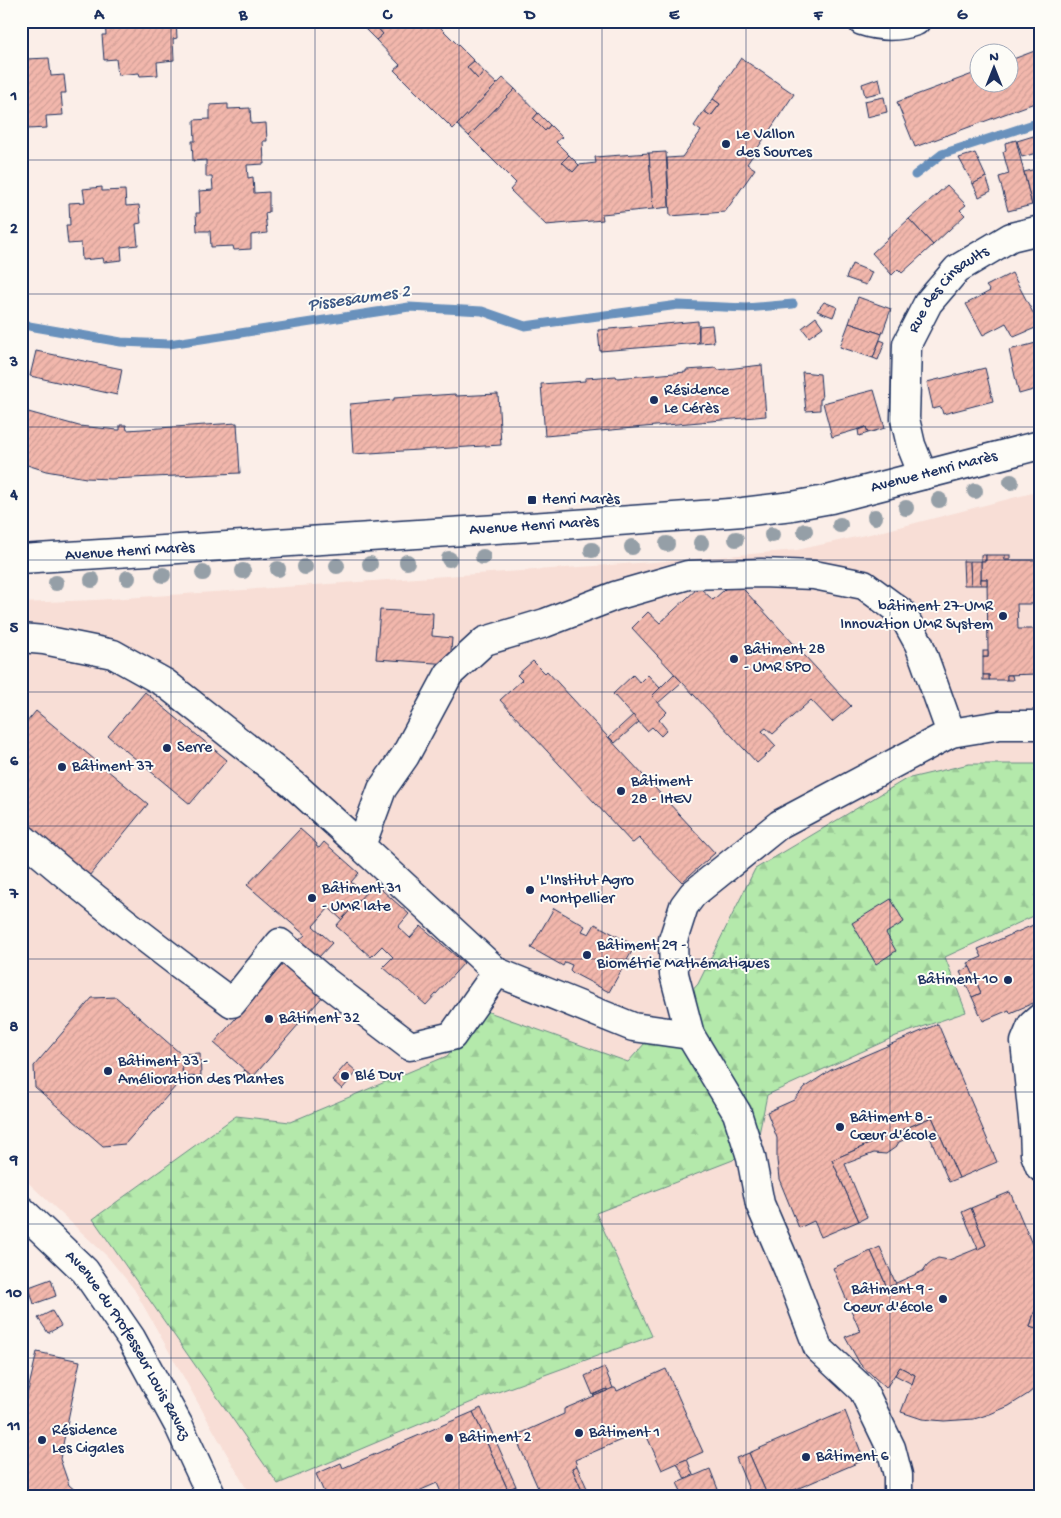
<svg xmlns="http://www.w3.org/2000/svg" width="1061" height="1518" font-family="'Gochi Hand',sans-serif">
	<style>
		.built { fill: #f8ded6 }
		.forest { fill: url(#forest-firs); stroke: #688c84 }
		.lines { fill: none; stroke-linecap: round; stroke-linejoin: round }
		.stream { stroke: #6991bc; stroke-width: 9 }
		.building { fill: url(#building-hatch); stroke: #1b2f5e }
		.minor-casing { stroke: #1b2f5e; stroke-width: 31 }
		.major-casing { stroke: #1b2f5e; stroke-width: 31 }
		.minor { stroke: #fdfcf7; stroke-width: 28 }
		.major { stroke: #fdfcf7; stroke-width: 28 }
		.tree { fill: #959fa7 }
		.grid { fill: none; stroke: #1b2f5e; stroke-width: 1; stroke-opacity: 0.55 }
		.poi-dot { fill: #1b2f5e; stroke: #fdfcf7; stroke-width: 2 }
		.labels { text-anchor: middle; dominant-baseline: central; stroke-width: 4; stroke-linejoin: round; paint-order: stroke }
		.poi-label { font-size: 16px; fill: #1b2f5e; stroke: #fdfcf7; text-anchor: start }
		.street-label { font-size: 16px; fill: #1b2f5e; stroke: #fdfcf7 }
		.water-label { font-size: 18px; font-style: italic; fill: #3c5885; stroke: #fdfcf7 }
		.neatline { fill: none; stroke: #1b2f5e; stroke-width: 2 }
		.grid-label { font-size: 16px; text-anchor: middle; font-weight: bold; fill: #1b2f5e }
	</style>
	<defs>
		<pattern id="forest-firs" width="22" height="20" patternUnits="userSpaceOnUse" patternTransform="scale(1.25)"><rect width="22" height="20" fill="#b4e9ab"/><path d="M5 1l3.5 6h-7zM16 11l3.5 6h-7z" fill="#9ac896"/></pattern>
		<pattern id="building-hatch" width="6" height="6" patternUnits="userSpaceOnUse" patternTransform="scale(1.25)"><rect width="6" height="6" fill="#f2b7ac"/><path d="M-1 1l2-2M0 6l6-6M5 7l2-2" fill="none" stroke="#cf9e96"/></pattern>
	</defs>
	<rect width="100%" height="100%" fill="#fbeee8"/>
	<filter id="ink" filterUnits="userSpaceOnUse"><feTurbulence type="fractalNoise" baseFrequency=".02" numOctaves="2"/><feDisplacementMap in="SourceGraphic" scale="10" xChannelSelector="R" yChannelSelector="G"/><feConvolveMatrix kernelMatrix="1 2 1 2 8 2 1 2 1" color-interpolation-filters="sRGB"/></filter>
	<g filter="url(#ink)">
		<!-- built -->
		<polygon class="built" points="1040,491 1040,1497 251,1497 134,1289 107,1256 21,1176 21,603 95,600 683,560 797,550 888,530"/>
		<!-- forest -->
		<polygon class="forest" points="969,764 1040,764 1040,913 945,957 966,1012 896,1036 767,1095 759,1134 733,1160 596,1213 652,1336 484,1397 278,1484 93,1219 236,1116 290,1122 447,1056 486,1011 628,1062 698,984 755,869 906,779"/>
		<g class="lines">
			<!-- stream -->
			<g class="stream">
				<polyline points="915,175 942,154 1040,122"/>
				<polyline points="21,320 29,326 121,342 169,344 409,307 482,311 525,326 678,305 746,308 793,304"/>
			</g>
		</g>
		<!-- building -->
		<g class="building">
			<polygon points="105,21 176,21 177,38 173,39 174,60 157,62 158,75 140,76 139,73 118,75 116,59 104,60 102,35 106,35"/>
			<polygon points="358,21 442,21 438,25 474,61 467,67 478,79 484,72 497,84 453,129 394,70 400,65 376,40 383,34 372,22 365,29"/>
			<polygon points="372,22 383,34 376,40 365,29"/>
			<polygon points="1040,49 1040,101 915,147 897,102 978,72 978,82 1008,82 1008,61"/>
			<polygon points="21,56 26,56 26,59 49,58 51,76 64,75 66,93 61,93 63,115 46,116 47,128 28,129 28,126 21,126"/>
			<polygon points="741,58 794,94 747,164 755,169 725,212 670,216 667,158 682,157 701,131 694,126 704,111 711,116 720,104 713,99"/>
			<polygon points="474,61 484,72 478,79 467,67"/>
			<polygon points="503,78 515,89 469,136 457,125"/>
			<polygon points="879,78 882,92 865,96 862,84"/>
			<polygon points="515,89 538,113 533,119 545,131 550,125 562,137 556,142 569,155 562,162 573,172 579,165 596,163 595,157 649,153 653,209 602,214 603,220 546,225 510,190 516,183 469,136"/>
			<polygon points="884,97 887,112 867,117 864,101"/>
			<polygon points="713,99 720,104 711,116 704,111"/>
			<polygon points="228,104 228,109 250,108 251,124 266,123 267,141 263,141 264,164 247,165 248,178 253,177 254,193 269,192 269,212 265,213 267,233 251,235 251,249 234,250 233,246 211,247 210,231 197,231 196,213 200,213 199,191 213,190 212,177 206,177 206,160 193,161 192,141 195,141 194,120 210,119 210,105"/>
			<polygon points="538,113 550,125 545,131 533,119"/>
			<polygon points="1040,134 1040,152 1022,157 1017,141"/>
			<polygon points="1016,140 1032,205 1008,211 999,177 1009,174 1003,152 1006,150 1005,143"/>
			<polygon points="666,152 669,207 653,209 649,153"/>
			<polygon points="975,153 986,177 973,184 959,158"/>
			<polygon points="569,155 579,165 573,172 562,162"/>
			<polygon points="1040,168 1040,203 1032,205 1024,172"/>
			<polygon points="986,177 991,191 979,197 973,184"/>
			<polygon points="947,185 966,205 960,210 965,215 933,245 909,219"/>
			<polygon points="102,187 102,191 125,190 126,206 139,205 141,223 136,224 138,245 121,247 122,260 104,262 103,258 82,260 81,243 68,244 66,225 70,225 69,203 85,202 83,189"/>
			<polygon points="909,219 933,245 902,273 898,269 892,275 872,253"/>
			<polygon points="852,264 872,272 866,285 846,278"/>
			<polygon points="1012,273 1040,326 1014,337 1006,323 983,335 966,304 990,291 986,286"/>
			<polygon points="858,297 891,309 882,334 849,323"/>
			<polygon points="824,302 837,307 833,317 817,311"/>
			<polygon points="816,317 823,327 809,337 802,328"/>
			<polygon points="698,321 699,343 600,351 598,330"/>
			<polygon points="849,323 882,334 873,358 840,347"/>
			<polygon points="712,325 714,342 699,343 699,326"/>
			<polygon points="1040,326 1040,340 1036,327"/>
			<polygon points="880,340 885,342 878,360 873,358"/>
			<polygon points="1040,342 1040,388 1019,394 1009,350"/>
			<polygon points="36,351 122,369 117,395 30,376"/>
			<polygon points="762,365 766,416 545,436 541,384 585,381 585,378 616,376 617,378 686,372 686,370 717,368 718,370"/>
			<polygon points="985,368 993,401 943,414 941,407 933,409 927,382"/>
			<polygon points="802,372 820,374 822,399 820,399 820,410 806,411"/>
			<polygon points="874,390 885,428 868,433 866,427 832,437 823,403"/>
			<polygon points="455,394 456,396 498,394 501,445 353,454 350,404 394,400 394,398"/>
			<polygon points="21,410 79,426 118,430 120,430 120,425 126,425 127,430 237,423 240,473 111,479 86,478 46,471 21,463"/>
			<polygon points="866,427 868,433 859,436 858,430"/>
			<rect x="981" y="555" width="5" height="6"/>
			<polygon points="986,555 1005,555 1005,560 1040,560 1040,604 1017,604 1018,629 1040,629 1040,663 1035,663 1036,674 1007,675 1007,680 989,680 989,675 983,675 983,657 988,657 988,651 987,579 981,579 981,561 986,561"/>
			<rect x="1005" y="555" width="5" height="5"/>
			<polygon points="963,561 970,561 971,585 964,585"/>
			<polygon points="970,561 981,561 981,585 971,585"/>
			<rect x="981" y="579" width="6" height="6"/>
			<polygon points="735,580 851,706 832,722 811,700 773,734 766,728 762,731 776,746 757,763 632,628 648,612 660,623 699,587 713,600"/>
			<polygon points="380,610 433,613 432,636 452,638 450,664 376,659"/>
			<rect x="983" y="651" width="5" height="6"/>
			<polygon points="533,661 545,673 547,671 715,853 682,882 639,838 633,843 631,842 500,700 522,680 517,675"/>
			<polygon points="674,674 682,682 658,703 652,696"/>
			<polygon points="633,675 640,683 648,675 660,688 652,696 667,712 659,720 667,730 661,736 652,727 647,731 613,694"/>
			<rect x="983" y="675" width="6" height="5"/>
			<polygon points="1007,675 1012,675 1013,680 1007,680"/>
			<polygon points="145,692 227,760 190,804 108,736"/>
			<polygon points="36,711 148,804 89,876 21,820 21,729"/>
			<polygon points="633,715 639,722 615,743 609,737"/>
			<polygon points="300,829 317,844 316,846 319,848 324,842 359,873 351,882 365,894 342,920 329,908 313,926 332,943 318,958 298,941 305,935 247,885"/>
			<polygon points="374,883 409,914 398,927 410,938 421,926 464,963 426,1005 383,967 393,957 382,946 371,957 336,926"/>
			<polygon points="891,899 904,922 886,933 896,951 876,964 852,923"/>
			<polygon points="554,908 585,926 582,931 589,934 595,924 635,946 609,992 573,973 570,970 572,965 565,962 563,966 531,948"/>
			<polygon points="1040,922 1040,1000 1010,1013 1009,1010 983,1021 972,997 981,993 968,963 982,957 978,949"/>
			<polygon points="285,962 324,995 253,1077 214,1043"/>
			<polygon points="970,967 981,993 972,997 960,972"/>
			<polygon points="116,997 181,1054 183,1078 125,1144 103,1146 35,1087 34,1066 92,998"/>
			<polygon points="938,1024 997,1162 959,1178 932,1117 832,1160 859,1221 821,1237 814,1221 799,1228 779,1179 777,1160 777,1138 767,1112 794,1100 805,1087 831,1070"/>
			<polygon points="200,1053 201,1076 183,1077 181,1054"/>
			<polygon points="347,1063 357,1072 342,1089 332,1080"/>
			<polygon points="245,1070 253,1077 249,1081 241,1075"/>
			<polygon points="932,1117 959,1178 949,1182 927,1130 899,1142 896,1147 886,1154 874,1153 845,1164 867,1217 859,1221 832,1160"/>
			<polygon points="1010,1192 1040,1263 1040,1311 1035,1310 1030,1327 1040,1330 1040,1384 1028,1394 1009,1406 990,1414 974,1419 944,1421 922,1419 901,1412 915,1375 900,1367 886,1388 860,1364 845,1337 860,1331 833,1268 871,1251 887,1287 923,1271 927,1265 932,1261 938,1258 949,1260 986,1245 971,1208"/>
			<polygon points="971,1208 986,1245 978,1249 962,1212"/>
			<polygon points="880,1247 896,1284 887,1287 871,1251"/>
			<polygon points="51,1279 56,1296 34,1304 29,1287"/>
			<polygon points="1035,1310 1040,1311 1039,1330 1030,1327"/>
			<polygon points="52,1311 61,1326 48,1333 38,1318"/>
			<polygon points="37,1352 80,1361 60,1459 69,1485 83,1497 21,1497 21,1421"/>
			<polygon points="604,1367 613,1388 607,1391 607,1389 593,1395 585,1376"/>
			<polygon points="900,1367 915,1375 912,1384 895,1375"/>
			<polygon points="666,1369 703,1452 662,1470 644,1430 575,1460 577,1466 572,1468 585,1497 542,1497 515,1436 564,1414 564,1409 613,1388 615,1388 617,1391"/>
			<polygon points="607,1389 607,1391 594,1396 593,1395"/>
			<polygon points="481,1408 516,1486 508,1490 473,1412"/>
			<polygon points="845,1411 864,1460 778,1497 768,1497 749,1453"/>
			<polygon points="473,1412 511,1497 457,1497 456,1493 448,1497 443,1497 437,1483 405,1497 326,1497 316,1474 341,1463 343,1468"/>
			<polygon points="749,1453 768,1497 752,1497 736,1458"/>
			<polygon points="687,1459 693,1475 685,1479 677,1463"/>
			<polygon points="577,1466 591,1497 585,1497 572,1468"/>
			<polygon points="710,1469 721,1497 684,1497 677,1483"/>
			<polygon points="516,1486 521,1497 511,1497 508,1490"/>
		</g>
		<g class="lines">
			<defs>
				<g id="minor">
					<path d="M862 21C880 27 897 28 916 21"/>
					<path id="s1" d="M923 475 911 445 905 419 907 344 928 303 957 269 1011 237 1040 230"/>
					<polyline points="21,638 44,640 113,654 165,683 294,785 361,846"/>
					<path d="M21 837C89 895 159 950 232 1003L280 943 326 982 410 1046 452 1036 497 972"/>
					<polyline points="1040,1018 1032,1025 1025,1042 1034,1129 1035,1154 1040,1167"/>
					<polyline points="690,1035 633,1027 497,972 361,846 382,789 405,756 449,674 485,641 545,623 615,596 688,575 761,573 814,575 864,585 902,613 919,644 951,733"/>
					<path id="s2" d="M21 1210 85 1271 131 1338 179 1426 212 1497"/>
					<polyline points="898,1497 898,1475 891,1448 863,1390 818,1348 788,1269 760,1204 751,1157 737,1113 690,1035 674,974 673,940 684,906 693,894 780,824 951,733 1000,725 1040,725"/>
				</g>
				<g id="major">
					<path id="s3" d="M21 559 576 524 743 512 792 506 831 499 1040 445"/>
				</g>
			</defs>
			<!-- minor casing -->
			<use href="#minor" class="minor-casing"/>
			<!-- major casing -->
			<use href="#major" class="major-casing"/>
			<!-- minor -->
			<use href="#minor" class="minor"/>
			<!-- major -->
			<use href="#major" class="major"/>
		</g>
		<!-- trees -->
		<g class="tree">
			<circle cx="1011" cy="482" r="8"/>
			<circle cx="975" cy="491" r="8"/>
			<circle cx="939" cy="500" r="8"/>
			<circle cx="906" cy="508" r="8"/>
			<circle cx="875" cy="517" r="8"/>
			<circle cx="840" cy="525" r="8"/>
			<circle cx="805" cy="531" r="8"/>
			<circle cx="772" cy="535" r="8"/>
			<circle cx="736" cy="539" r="8"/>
			<circle cx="701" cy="543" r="8"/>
			<circle cx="667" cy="544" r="8"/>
			<circle cx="632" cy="547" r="8"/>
			<circle cx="592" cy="550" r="8"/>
			<circle cx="483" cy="557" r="8"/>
			<circle cx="449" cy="559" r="8"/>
			<circle cx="407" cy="562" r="8"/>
			<circle cx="370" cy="564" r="8"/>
			<circle cx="337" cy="566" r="8"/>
			<circle cx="305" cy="567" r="8"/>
			<circle cx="278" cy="569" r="8"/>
			<circle cx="243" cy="571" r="8"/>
			<circle cx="203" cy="573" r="8"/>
			<circle cx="163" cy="575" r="8"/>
			<circle cx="128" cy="578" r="8"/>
			<circle cx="92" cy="580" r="8"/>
			<circle cx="56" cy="583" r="8"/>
		</g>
	</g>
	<!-- grid -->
	<path class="grid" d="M171 21V1497M315 21V1497M459 21V1497M602 21V1497M746 21V1497M890 21V1497M21 160H1040M21 294H1040M21 427H1040M21 560H1040M21 692H1040M21 826H1040M21 959H1040M21 1092H1040M21 1224H1040M21 1358H1040"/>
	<!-- markers -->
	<g class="poi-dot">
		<circle cx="726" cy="144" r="5"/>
		<circle cx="654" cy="400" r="5"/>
		<rect x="527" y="495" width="10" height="10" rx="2.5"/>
		<circle cx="1003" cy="616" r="5"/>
		<circle cx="734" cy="659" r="5"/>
		<circle cx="167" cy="748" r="5"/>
		<circle cx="62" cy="767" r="5"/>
		<circle cx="621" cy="791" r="5"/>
		<circle cx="530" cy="890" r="5"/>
		<circle cx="312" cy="898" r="5"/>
		<circle cx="587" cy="955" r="5"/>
		<circle cx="1008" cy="980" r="5"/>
		<circle cx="269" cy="1019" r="5"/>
		<circle cx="108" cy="1071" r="5"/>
		<circle cx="345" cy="1076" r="5"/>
		<circle cx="840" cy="1127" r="5"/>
		<circle cx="943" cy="1299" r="5"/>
		<circle cx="579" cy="1433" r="5"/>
		<circle cx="449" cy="1438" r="5"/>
		<circle cx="42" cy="1440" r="5"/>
		<circle cx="806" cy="1457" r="5"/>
	</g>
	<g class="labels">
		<!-- poi labels -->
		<g class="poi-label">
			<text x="736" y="135">Le Vallon<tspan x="736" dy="18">des Sources</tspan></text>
			<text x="664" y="391">Résidence<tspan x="664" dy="18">Le Cérès</tspan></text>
			<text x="542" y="500">Henri Marès</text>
			<text x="993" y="607" text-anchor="end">bâtiment 27-UMR<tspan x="993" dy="18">Innovation UMR System</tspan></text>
			<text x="744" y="650">Bâtiment 28<tspan x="744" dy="18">- UMR SPO</tspan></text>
			<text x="177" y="748">Serre</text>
			<text x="72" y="767">Bâtiment 37</text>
			<text x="631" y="782">Bâtiment<tspan x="631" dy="18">28 - IHEV</tspan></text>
			<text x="540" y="881">L'Institut Agro<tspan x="540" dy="18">Montpellier</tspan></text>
			<text x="322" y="889">Bâtiment 31<tspan x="322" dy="18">- UMR Iate</tspan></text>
			<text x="597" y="946">Bâtiment 29 -<tspan x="597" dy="18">Biométrie Mathématiques</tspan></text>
			<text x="998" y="980" text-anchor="end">Bâtiment 10</text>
			<text x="279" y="1019">Bâtiment 32</text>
			<text x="118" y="1062">Bâtiment 33 -<tspan x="118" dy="18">Amélioration des Plantes</tspan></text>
			<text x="355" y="1076">Blé Dur</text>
			<text x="850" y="1118">Bâtiment 8 -<tspan x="850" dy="18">Cœur d'école</tspan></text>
			<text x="933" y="1290" text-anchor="end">Bâtiment 9 -<tspan x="933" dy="18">Coeur d'école</tspan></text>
			<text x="52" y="1431">Résidence<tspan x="52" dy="18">Les Cigales</tspan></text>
			<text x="589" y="1433">Bâtiment 1</text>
			<text x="459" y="1438">Bâtiment 2</text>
			<text x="816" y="1457">Bâtiment 6</text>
		</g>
		<!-- street labels -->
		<g class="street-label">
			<text stroke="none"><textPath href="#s1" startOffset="204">Rue des Cinsaults</textPath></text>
			<text stroke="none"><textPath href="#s3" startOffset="919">Avenue Henri Marès</textPath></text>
			<text stroke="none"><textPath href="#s3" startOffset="514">Avenue Henri Marès</textPath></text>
			<text stroke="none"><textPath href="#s3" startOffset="109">Avenue Henri Marès</textPath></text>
			<text stroke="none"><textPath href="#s2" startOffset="174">Avenue du Professeur Louis Ravaz</textPath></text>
		</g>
		<!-- water labels -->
		<g class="water-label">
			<text transform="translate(359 299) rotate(-8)">Pissesaumes 2</text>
		</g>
	</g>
	<!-- margin -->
	<rect width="1061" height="1518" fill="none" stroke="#fdfcf7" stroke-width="55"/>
	<!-- north arrow -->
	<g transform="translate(994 68)"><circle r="24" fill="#fdfcf7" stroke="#a3aaba"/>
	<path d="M0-4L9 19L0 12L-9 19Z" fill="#1b2f5e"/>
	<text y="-8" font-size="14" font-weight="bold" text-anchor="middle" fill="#1b2f5e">N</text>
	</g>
	<rect x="28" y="28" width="1006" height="1462" class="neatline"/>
	<g class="grid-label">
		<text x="99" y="19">A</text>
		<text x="243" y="19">B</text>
		<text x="387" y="19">C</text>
		<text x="530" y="19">D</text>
		<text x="674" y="19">E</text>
		<text x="818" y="19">F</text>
		<text x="962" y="19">G</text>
		<text x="14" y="100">1</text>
		<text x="14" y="233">2</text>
		<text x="14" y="366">3</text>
		<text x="14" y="499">4</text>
		<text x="14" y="632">5</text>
		<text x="14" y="765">6</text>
		<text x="14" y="898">7</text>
		<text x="14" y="1031">8</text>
		<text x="14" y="1164">9</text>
		<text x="14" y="1297">10</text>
		<text x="14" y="1430">11</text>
	</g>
</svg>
